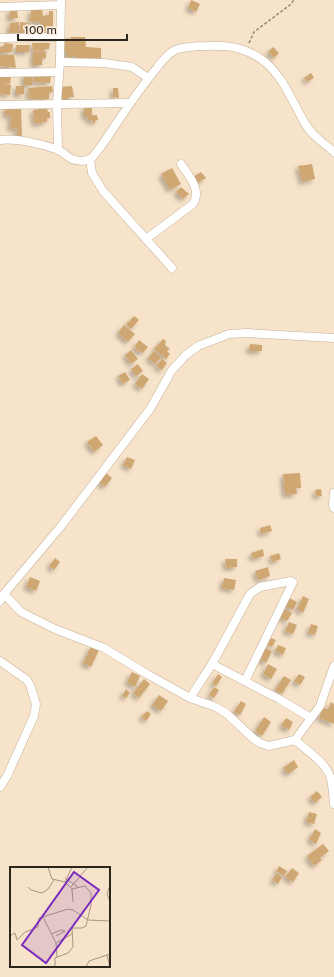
<svg xmlns="http://www.w3.org/2000/svg" width="334" height="977" font-family="'Public Sans',sans-serif">
	<style>
		.building { fill: #cfa772; filter: url(#shadow) }
		.lines { fill: none; stroke-linecap: round; stroke-linejoin: round }
		.minor-casing { stroke: #c4b198; stroke-width: 9 }
		.path { stroke: #928573; stroke-width: 1.5; stroke-dasharray: 3 2; stroke-linecap: butt }
		.minor { stroke: #fff; stroke-width: 8 }
		.inset-road { fill: none; stroke: #a69783; stroke-width: 1 }
		.view { fill: #7b2cbf; fill-opacity: 0.15; stroke: #7b2cbf; stroke-width: 2 }
		.inset-edge { fill: none; stroke: #2c251b; stroke-width: 2 }
	</style>
	<defs>
		<filter id="shadow"><feDropShadow dx="-3" dy="3" stdDeviation="2" flood-color="#0004"/></filter>
	</defs>
	<rect width="100%" height="100%" fill="#f7e3c9"/>
	<!-- building -->
	<g class="building">
		<polygon points="191,0 200,4 196,12 188,8"/>
		<polygon points="17,9 18,18 9,19 10,10"/>
		<polygon points="42,9 43,16 49,15 49,11 53,11 53,26 48,26 49,32 43,33 42,23 30,21 31,10"/>
		<polygon points="19,22 19,33 9,33 10,23"/>
		<polygon points="20,22 29,23 30,34 20,34"/>
		<polygon points="71,37 85,37 86,47 101,48 101,59 82,58 78,59 74,55 71,58 66,57 67,52 61,52 62,41 66,40 66,38 71,39"/>
		<polygon points="4,43 13,44 12,52 0,53 0,47 4,46"/>
		<polygon points="32,43 50,43 49,49 44,49 44,52 33,51"/>
		<polygon points="16,45 30,45 29,52 16,52"/>
		<polygon points="273,47 279,53 274,58 268,52"/>
		<polygon points="33,52 46,52 46,58 42,59 42,65 33,65"/>
		<polygon points="0,55 14,55 16,68 0,66"/>
		<polygon points="311,73 314,78 307,82 304,78"/>
		<rect x="24" y="74" width="8" height="11"/>
		<polygon points="33,74 51,75 50,83 33,82"/>
		<polygon points="0,76 11,77 10,84 2,84 11,85 10,95 0,94"/>
		<polygon points="16,86 24,86 24,94 16,95"/>
		<polygon points="52,86 53,92 49,93 49,99 42,100 29,98 28,88"/>
		<polygon points="72,86 74,97 69,97 68,100 65,100 65,102 61,101 60,87"/>
		<polygon points="113,88 118,88 119,98 113,97"/>
		<polygon points="5,107 21,108 22,136 17,136 17,128 10,129 11,116 5,115"/>
		<polygon points="84,107 92,107 92,115 97,115 98,120 95,121 95,123 93,123 92,120 88,120 87,116 84,116"/>
		<polygon points="47,108 48,112 50,112 50,118 47,118 47,122 41,122 42,124 34,123 33,110"/>
		<polygon points="312,164 315,179 302,182 298,166"/>
		<polygon points="172,168 181,184 170,190 161,174"/>
		<polygon points="201,172 206,178 198,183 193,177"/>
		<polygon points="181,187 189,194 183,199 176,192"/>
		<polygon points="134,316 139,320 131,329 126,325"/>
		<polygon points="124,325 135,334 128,342 118,333"/>
		<polygon points="163,339 166,341 165,345 170,349 167,351 170,354 166,359 154,349"/>
		<polygon points="139,340 148,347 143,353 140,351 139,352 135,349 136,347 135,346"/>
		<polygon points="250,344 262,345 262,351 249,351"/>
		<polygon points="131,350 138,359 131,364 125,355"/>
		<polygon points="154,351 161,358 155,364 148,358"/>
		<polygon points="162,359 167,363 162,370 156,366"/>
		<polygon points="138,364 143,371 136,376 131,369"/>
		<polygon points="125,372 130,380 123,384 118,376"/>
		<polygon points="142,374 149,379 142,389 135,384"/>
		<polygon points="96,436 103,445 94,452 87,442"/>
		<polygon points="127,457 135,460 131,469 123,465"/>
		<polygon points="106,473 112,478 105,487 99,482"/>
		<polygon points="300,473 301,488 296,488 297,494 285,495 283,474"/>
		<polygon points="321,489 322,496 316,497 315,490"/>
		<polygon points="270,525 272,531 261,534 260,528"/>
		<polygon points="263,549 264,556 253,559 251,553"/>
		<polygon points="279,553 281,559 272,562 270,556"/>
		<polygon points="55,558 60,562 54,570 49,566"/>
		<polygon points="225,559 237,559 237,567 226,568"/>
		<polygon points="268,567 270,576 258,580 255,571"/>
		<polygon points="30,577 40,581 36,591 26,587"/>
		<polygon points="224,578 236,580 234,590 222,588"/>
		<polygon points="303,596 309,599 303,613 297,609"/>
		<polygon points="289,598 297,602 293,610 285,606"/>
		<polygon points="283,608 292,613 287,621 279,617"/>
		<polygon points="289,622 297,625 293,634 285,631"/>
		<polygon points="311,624 318,626 315,635 308,633"/>
		<polygon points="271,638 276,640 272,647 267,645"/>
		<polygon points="278,645 286,648 283,655 275,651"/>
		<polygon points="91,646 99,650 91,667 83,663"/>
		<polygon points="265,648 272,651 266,663 259,659"/>
		<polygon points="268,664 277,669 271,679 263,674"/>
		<polygon points="132,672 140,676 135,687 127,682"/>
		<polygon points="218,674 222,677 216,686 212,684"/>
		<polygon points="299,674 305,677 300,685 294,681"/>
		<polygon points="284,676 291,680 282,694 275,690"/>
		<polygon points="144,679 150,684 139,698 133,693"/>
		<polygon points="214,687 219,690 214,698 209,695"/>
		<polygon points="126,689 130,693 126,698 122,696"/>
		<polygon points="159,695 168,701 161,711 152,705"/>
		<polygon points="241,701 246,704 240,715 234,712"/>
		<polygon points="331,702 334,704 334,724 319,718 323,708 328,709"/>
		<polygon points="147,711 151,714 146,721 141,717"/>
		<polygon points="264,717 271,722 262,736 255,731"/>
		<polygon points="286,718 293,722 289,730 281,726"/>
		<polygon points="294,760 298,767 288,774 283,768"/>
		<polygon points="317,791 322,797 315,803 310,797"/>
		<polygon points="309,812 317,814 314,824 306,822"/>
		<polygon points="315,829 321,833 316,844 309,840"/>
		<polygon points="323,844 329,851 320,858 322,860 314,866 307,856"/>
		<polygon points="279,866 287,871 284,876 276,871"/>
		<polygon points="292,868 299,873 293,882 285,877"/>
		<polygon points="277,873 282,877 278,884 272,880"/>
	</g>
	<g class="lines">
		<defs>
			<g id="minor">
				<polyline points="0,7 61,5"/>
				<polyline points="0,38 60,37"/>
				<polyline points="60,62 104,63 132,67 148,78"/>
				<polyline points="0,73 59,72"/>
				<polyline points="0,105 130,103"/>
				<path d="M0 140C16 138 42 144 56 149 62 151 66 156 72 159 76 161 85 162 90 159 95 156 106 139 110 133 125 111 139 89 156 69 161 62 167 54 175 50 186 46 197 46 208 46 230 45 247 48 265 62 285 79 293 104 306 125 312 136 325 144 334 152"/>
				<polyline points="58,150 57,103 60,62 61,0"/>
				<polyline points="90,159 92,173 103,191 172,268"/>
				<path d="M146 239 193 204C202 190 189 176 181 164"/>
				<polyline points="334,493 333,505 334,508"/>
				<path d="M4 594 21 612 55 629 104 648 147 674 190 698 216 707 226 713 255 740 260 743 269 746 295 740C306 750 325 762 330 776 333 784 333 796 334 804"/>
				<polyline points="0,601 4,594 62,525 150,409 172,370 186,355 198,346 229,334 247,333 334,338"/>
				<polyline points="0,661 27,680 30,685 36,704 34,716 7,776 0,787"/>
				<polyline points="212,664 279,699 311,718"/>
				<polyline points="190,698 212,664 250,594 260,587 291,581 293,582 292,584 245,681"/>
				<polyline points="295,740 320,706 334,666"/>
			</g>
		</defs>
		<!-- minor casing -->
		<use href="#minor" class="minor-casing"/>
		<!-- path -->
		<polyline class="path" points="249,43 254,32 290,5 294,0"/>
		<!-- minor -->
		<use href="#minor" class="minor"/>
	</g>
	<!-- overview -->
	<g transform="translate(10 867)">
		<rect width="100" height="100" fill="#f7e3c9"/>
		<path class="inset-road" d="M38 0 42 12 55 15 62 22 75 19 81 26V38L76 59 72 61H62L63 80 58 86 45 91V100M55 11 68 20M55 15 62 0M100 18 97 27 100 35M18 20 21 23 32 26 38 22 44 13M61 20 78 0M62 22 63 35M33 50 46 76 47 90M41 67 51 63 55 64 46 69M0 69 5 66 7 73 15 65 28 60 29 51 58 42 63 43 78 53 100 54M46 76 62 67M97 88 100 100M76 100 79 94 100 87"/>
		<path class="view" d="M64 5 89 23 36 96 12 78Z"/>
		<rect width="100" height="100" class="inset-edge"/>
	</g>
	<!-- scale -->
	<path d="M18 34v6h109v-6" fill="none" stroke="#2c251b" stroke-width="2"/>
	<text x="24" y="34" font-size="12" fill="#2c251b" stroke="#fef1e2" stroke-width="3" paint-order="stroke">100 m</text>
</svg>
